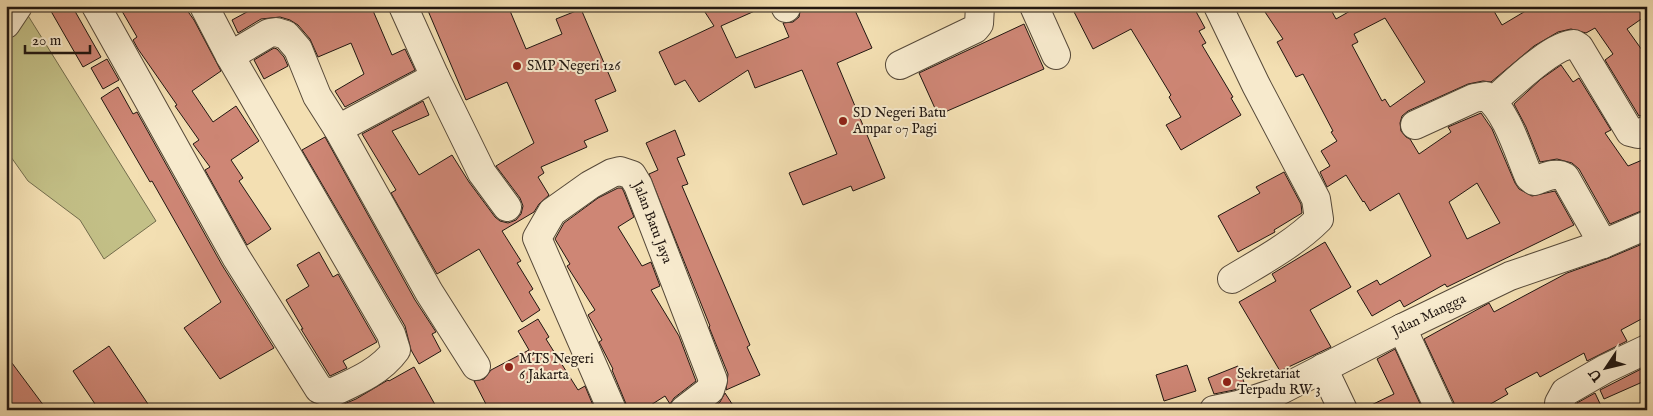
<svg xmlns="http://www.w3.org/2000/svg" width="1653" height="416" font-family="'IM FELL English',serif">
	<style>
		.green { fill: #c3c087; stroke: #726c4c }
		.building { fill: #ce8675; stroke: #211711; fill-rule: evenodd }
		.lines { fill: none; stroke-linecap: round; stroke-linejoin: round }
		.minor-casing { stroke: #564939; stroke-width: 30 }
		.minor { stroke: #f7eacd; stroke-width: 28 }
		.poi-dot { fill: #8f2418; stroke: #f7eacd; stroke-width: 2 }
		.labels { text-anchor: middle; dominant-baseline: central; stroke-width: 4; stroke-linejoin: round; paint-order: stroke }
		.poi-label { font-size: 14px; fill: #211711; stroke: #f7eacd; text-anchor: start }
		.street-label { font-size: 14px; fill: #211711; stroke: #f7eacd }
	</style>
	<rect width="100%" height="100%" fill="#f3dfb2"/>
	<filter id="stains"><feTurbulence type="fractalNoise" baseFrequency=".004" numOctaves="4"/><feColorMatrix values="0 0 0 0 .2 0 0 0 0 .09 0 0 0 0 .02 0 0 0 .5 -.17"/></filter>
	<radialGradient id="worn" r=".72"><stop offset=".6" stop-color="#630" stop-opacity="0"/><stop offset="1" stop-color="#630" stop-opacity=".3"/></radialGradient>
	<!-- green -->
	<polygon class="green" points="27,14 156,221 104,259 80,220 28,181 6,150 6,46"/>
	<!-- building -->
	<g class="building">
		<polygon points="48,6 72,6 101,57 83,67"/>
		<polygon points="119,6 184,6 194,20 221,71 192,91 213,122 236,106 259,141 231,160 243,178 239,181 271,229 247,245 205,170 210,167 193,144 199,140 175,106 177,105 138,49 133,40 137,37"/>
		<polygon points="258,6 371,6 392,55 405,49 415,70 345,107 335,91 364,74 351,43 318,57 310,39 298,25 290,20 280,17 261,19 238,33 232,20"/>
		<polygon points="426,6 508,6 526,49 562,34 556,19 581,9 616,91 595,100 608,131 584,141 587,147 541,167 544,173 538,177 549,195 539,204 534,212 502,231 521,261 517,263 533,289 529,292 540,310 522,322 479,249 437,274 391,193 396,190 362,134 423,101 429,115 392,131 419,175 452,155 469,182 495,217 500,221 508,223 516,220 521,214 523,206 520,198 496,166 534,143 507,82 466,100"/>
		<polygon points="701,6 766,6 721,26 736,58 789,37 783,23 793,22 799,17 801,6 853,6 872,48 837,63 885,178 853,191 851,186 803,205 789,173 837,154 802,70 755,88 748,70 699,102 685,80 675,85 659,52 714,26"/>
		<polygon points="1071,6 1193,6 1205,28 1199,31 1206,43 1202,45 1233,97 1231,98 1241,115 1181,150 1166,125 1181,117 1169,97 1171,95 1131,29 1093,49"/>
		<path d="M1261 6H1329L1336 19 1359 6H1491L1502 25 1534 6H1647V15L1627 29 1647 57V114L1639 116 1605 60 1613 54 1595 28 1586 33 1571 29 1558 32 1534 46 1491 82 1483 81 1468 84 1408 111 1402 116 1400 123 1401 131 1406 137 1410 139 1419 154 1451 132 1448 127 1481 113 1492 129 1515 183 1519 189 1532 196 1555 191 1574 225 1447 287 1445 284 1404 307 1400 300 1372 316 1357 291 1377 280 1380 285 1431 256 1399 193 1370 211 1364 201 1363 202 1346 175 1327 187 1320 172 1330 166 1321 151 1337 141 1331 132 1333 131 1303 74 1296 77 1277 42 1283 39ZM1385 18 1425 82 1390 107 1385 99 1382 101 1352 45 1358 42 1354 34ZM1477 183 1500 223 1467 239 1449 202Z"/>
		<polygon points="1024,24 1044,69 938,115 919,73"/>
		<polygon points="274,48 277,49 284,57 288,66 264,79 254,60"/>
		<polygon points="107,59 119,80 103,89 91,68"/>
		<polygon points="1561,65 1573,82 1579,78 1611,130 1605,133 1628,166 1647,158 1647,210 1641,211 1610,224 1579,169 1572,163 1557,159 1540,162 1526,127 1514,104 1541,79"/>
		<polygon points="118,87 133,114 137,112 222,265 274,348 220,379 184,328 221,302 152,181 150,182 101,98"/>
		<polygon points="675,130 685,155 677,158 688,184 682,186 750,345 747,347 760,375 726,390 728,374 709,327 710,326 649,174 658,170 646,143"/>
		<polygon points="325,137 415,300 436,332 432,334 441,351 419,364 411,350 405,326 302,150"/>
		<polygon points="1284,172 1301,204 1302,213 1274,230 1275,232 1238,252 1218,216 1260,193 1256,187"/>
		<polygon points="618,188 622,188 624,192 634,217 618,227 642,266 651,262 660,286 651,290 679,336 696,381 674,398 670,404 665,396 643,410 627,410 626,404 612,370 613,369 599,342 602,340 588,315 595,310 567,266 570,264 555,239 564,223 598,198"/>
		<polygon points="1325,242 1351,287 1310,310 1331,347 1280,371 1239,302 1276,281 1272,274"/>
		<polygon points="1647,242 1647,316 1621,330 1627,341 1587,361 1584,353 1540,377 1537,372 1505,389 1508,394 1480,410 1455,410 1454,403 1424,339 1489,303 1494,312 1567,273 1609,258"/>
		<polygon points="319,252 333,277 338,274 377,342 343,361 347,368 330,376 301,329 303,329 286,300 309,286 297,265"/>
		<polygon points="538,319 549,337 546,339 578,390 585,386 595,410 489,410 474,381 484,379 491,370 529,350 518,331"/>
		<polygon points="109,346 152,410 99,410 73,371"/>
		<polygon points="1395,349 1423,410 1361,410 1394,394 1377,359"/>
		<polygon points="6,355 47,410 17,410 6,396"/>
		<polygon points="1187,365 1196,391 1164,401 1156,375"/>
		<polygon points="1238,366 1245,385 1234,390 1214,394 1208,378"/>
		<polygon points="1647,366 1647,380 1604,399 1600,390"/>
		<polygon points="414,367 438,410 327,410 337,407 356,399 388,380 389,381"/>
		<polygon points="725,393 736,410 710,410 720,402"/>
		<polygon points="1595,393 1603,410 1576,410 1577,403"/>
	</g>
	<g class="lines">
		<defs>
			<g id="minor">
				<path d="M96 6 236 257 319 389 331 393C355 382 380 372 396 350L391 334 230 56 269 33 276 32 286 35 298 49 317 96 338 129 429 292 476 366"/>
				<polyline points="204,6 230,56"/>
				<polyline points="403,6 435,77 482,173 507,207"/>
				<polyline points="785,6 786,8"/>
				<polyline points="1034,6 1056,55"/>
				<path d="M1218 6 1256 85 1316 199 1319 219C1294 244 1262 261 1232 279"/>
				<polyline points="6,24 18,6"/>
				<polyline points="900,65 975,29 979,24 980,6"/>
				<path d="M1493 101C1511 86 1551 45 1574 44L1579 47 1630 132 1638 134 1647 130"/>
				<path d="M1415 125 1474 98 1486 96C1507 111 1519 154 1529 177L1534 181C1544 178 1555 171 1565 177L1603 244"/>
				<polyline points="338,129 435,77"/>
				<polyline points="1402,328 1440,410"/>
				<polyline points="1323,368 1343,410"/>
				<path id="s1" d="M612 410 537 238 552 212 590 185 612 173 620 171 632 175 638 185 713 380 710 390 684 410"/>
				<path id="s2" d="M1214 410 1238 405 1277 392 1402 328 1510 276 1603 244 1647 225"/>
				<polyline points="1561,410 1559,403 1565,392 1605,369 1647,349"/>
			</g>
		</defs>
		<!-- minor casing -->
		<use href="#minor" class="minor-casing"/>
		<!-- minor -->
		<use href="#minor" class="minor"/>
	</g>
	<!-- markers -->
	<g class="poi-dot">
		<circle cx="517" cy="66" r="5"/>
		<circle cx="843" cy="121" r="5"/>
		<circle cx="509" cy="367" r="5"/>
		<circle cx="1227" cy="382" r="5"/>
	</g>
	<g class="labels">
		<!-- poi labels -->
		<g class="poi-label">
			<text x="527" y="66">SMP Negeri 126</text>
			<text x="853" y="113">SD Negeri Batu<tspan x="853" dy="16">Ampar 07 Pagi</tspan></text>
			<text x="519" y="359">MTS Negeri<tspan x="519" dy="16">6 Jakarta</tspan></text>
			<text x="1237" y="374">Sekretariat<tspan x="1237" dy="16">Terpadu RW 3</tspan></text>
		</g>
		<!-- street labels -->
		<g class="street-label">
			<text stroke="none"><textPath href="#s1" startOffset="362">Jalan Batu Jaya</textPath></text>
			<text stroke="none"><textPath href="#s2" startOffset="236">Jalan Mangga</textPath></text>
		</g>
	</g>
	<!-- margin -->
	<rect width="1653" height="416" fill="none" stroke="#f3dfb2" stroke-width="25"/>
	<rect x="8" y="8" width="1638" height="401" fill="none" stroke="#211711" stroke-width="2.5"/>
	<rect x="12" y="12" width="1628" height="391" fill="none" stroke="#211711"/>
	<!-- north arrow -->
	<g transform="translate(1606 368) rotate(235)" stroke="#f7eacd" stroke-width="4" paint-order="stroke">
	<path d="M0-4L9 19L0 12L-9 19Z" fill="#211711"/>
	<text y="-8" font-size="14" font-weight="bold" text-anchor="middle" fill="#211711">U</text>
	</g>
	<!-- scale -->
	<path d="M25 45v8h65v-8" fill="none" stroke="#211711" stroke-width="2.5"/>
	<text x="32" y="45" font-size="15" fill="#211711" stroke="#f7eacd" stroke-width="4" paint-order="stroke">20 m</text>
	<rect width="100%" height="100%" filter="url(#stains)"/>
	<rect width="100%" height="100%" fill="url(#worn)"/>
</svg>
